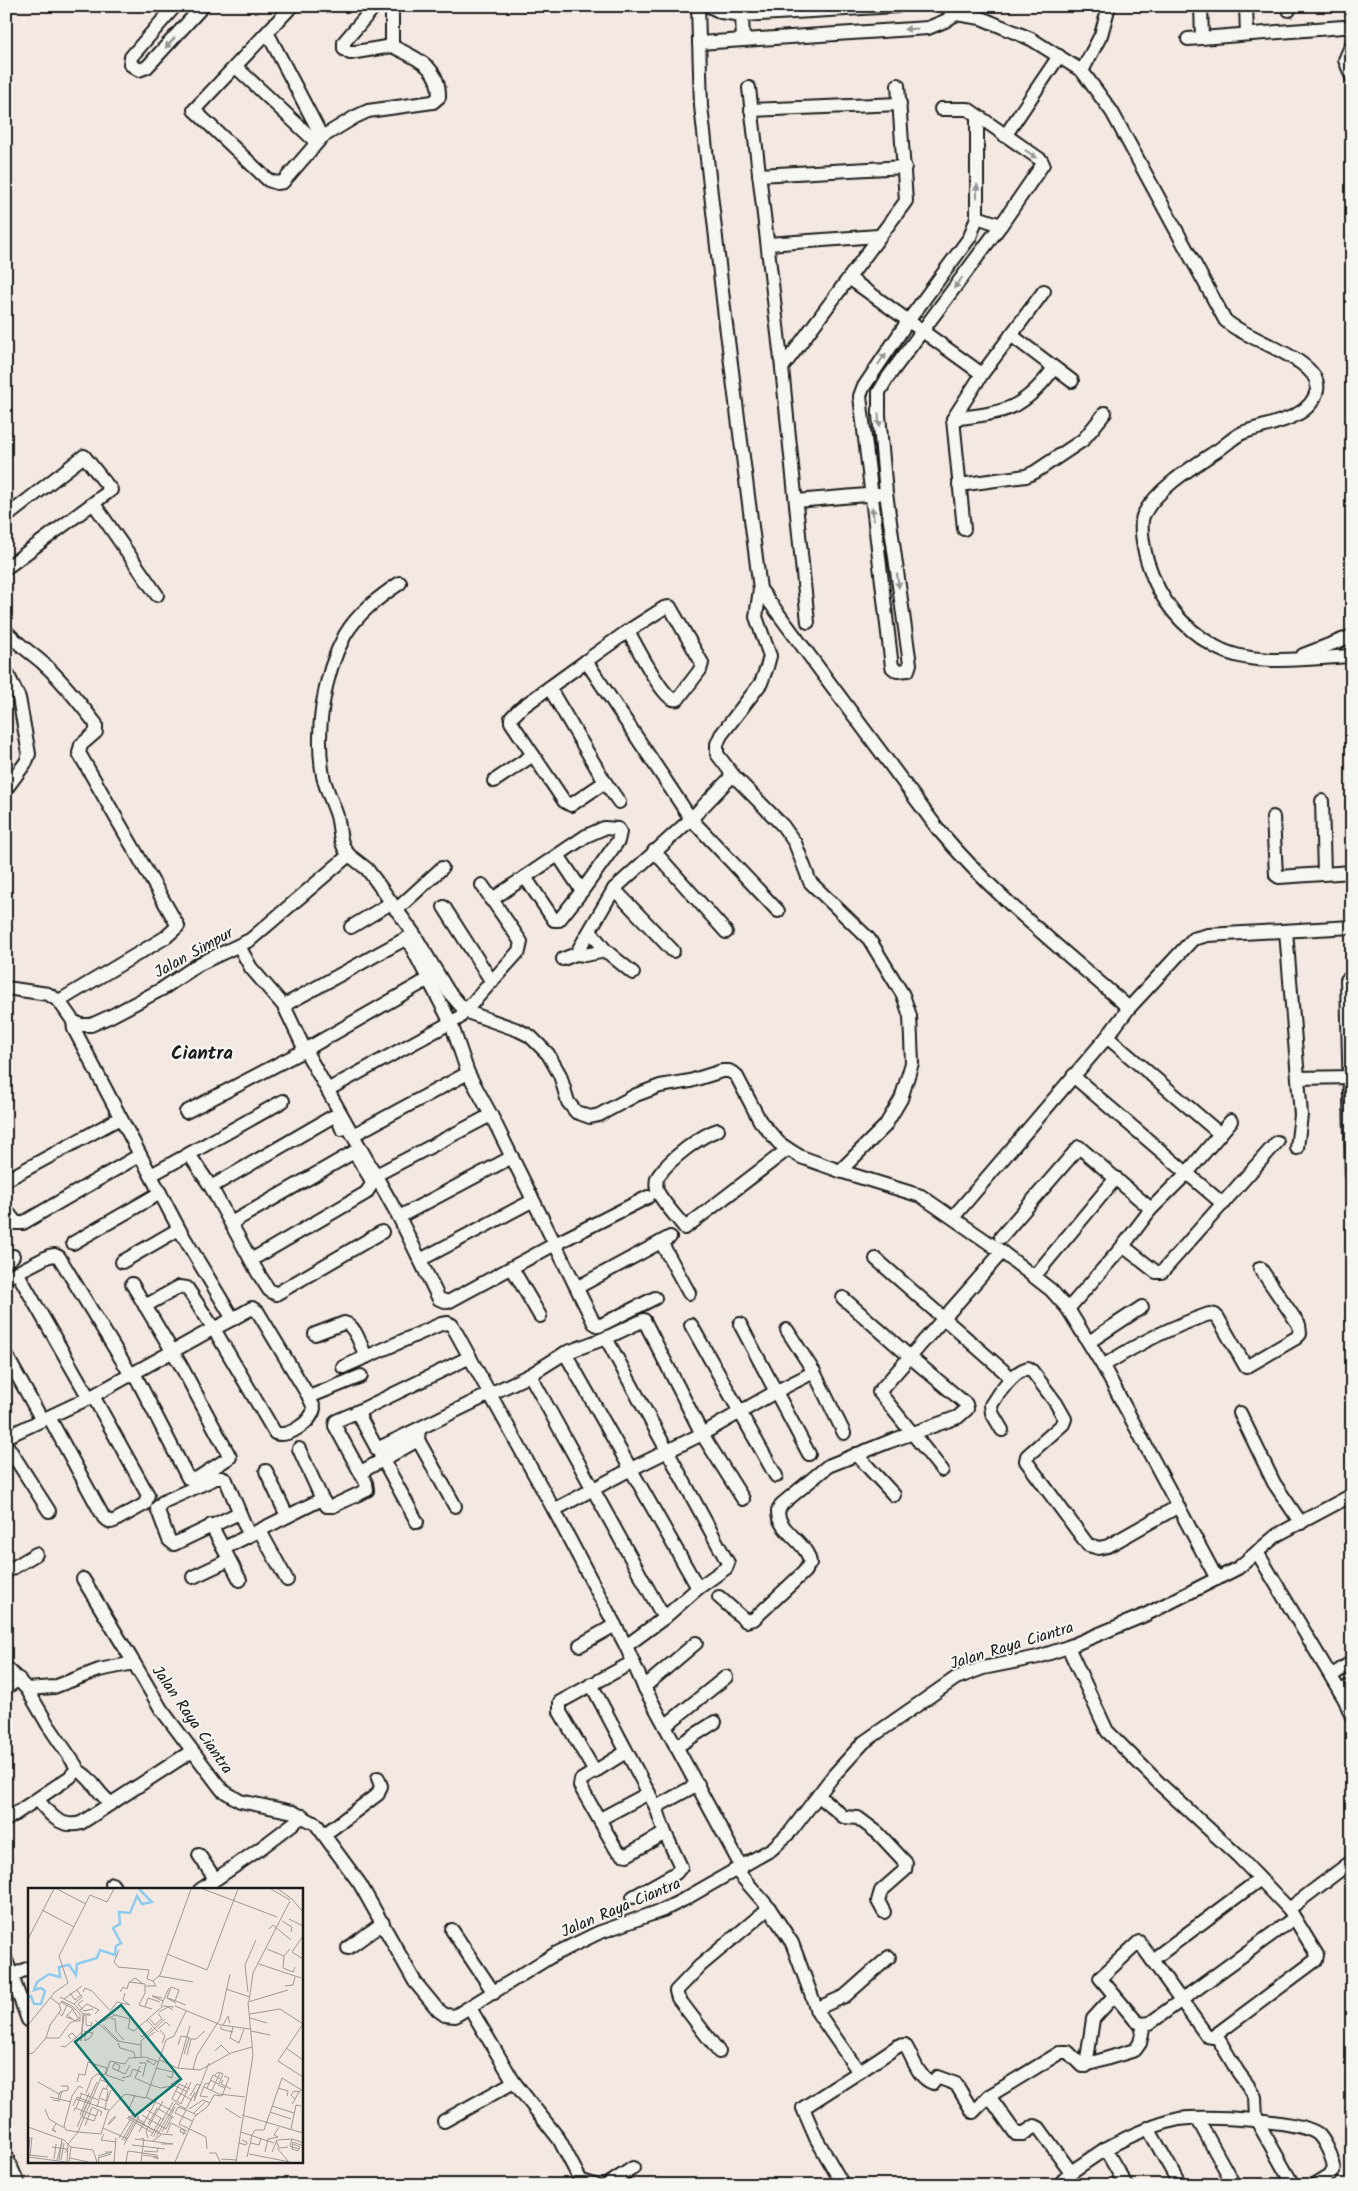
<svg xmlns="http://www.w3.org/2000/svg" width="1358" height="2191" font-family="Kalam,sans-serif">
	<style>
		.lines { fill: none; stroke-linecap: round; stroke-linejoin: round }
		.minor-casing { stroke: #1c1c1c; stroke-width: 16 }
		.minor { stroke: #f6f6f2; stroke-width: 12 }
		.oneway { fill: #949492 }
		.labels { text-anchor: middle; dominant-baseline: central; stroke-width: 4; stroke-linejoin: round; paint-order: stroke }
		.street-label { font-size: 16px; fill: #1c1c1c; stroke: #f6f6f2 }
		.quarter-label { font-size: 19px; font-weight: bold; fill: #1c1c1c; stroke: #f6f6f2 }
		.inset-river { fill: none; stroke: #8eccef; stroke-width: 2.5 }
		.inset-road { fill: none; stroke: #9e9793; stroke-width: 1 }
		.view { fill: #0f766e; fill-opacity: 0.15; stroke: #0f766e; stroke-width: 2.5 }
		.inset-edge { fill: none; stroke: #1c1c1c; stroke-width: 2.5 }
	</style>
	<rect width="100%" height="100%" fill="#f4e9e2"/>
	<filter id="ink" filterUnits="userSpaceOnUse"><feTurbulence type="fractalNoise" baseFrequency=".02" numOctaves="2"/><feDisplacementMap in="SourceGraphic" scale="10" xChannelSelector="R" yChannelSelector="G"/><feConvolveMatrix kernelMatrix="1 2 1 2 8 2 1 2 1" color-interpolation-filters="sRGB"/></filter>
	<g filter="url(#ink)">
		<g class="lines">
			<defs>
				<g id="minor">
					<polyline points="175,6 131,57 130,64 139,70 147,67 203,6"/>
					<polyline points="375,6 344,42 344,49 350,53 392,46"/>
					<path d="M698 6 701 106 725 317 760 589 938 829C994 896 1064 951 1129 1008"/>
					<polyline points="709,6 721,12 742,15 897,6"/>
					<path d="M945 6 956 14 981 18 1031 39 1082 71 1112 112 1225 320C1243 339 1323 359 1317 390 1310 421 1267 423 1242 433 1234 437 1228 443 1221 448 1196 465 1158 487 1144 514 1138 525 1145 555 1149 566 1160 601 1182 627 1214 646 1250 668 1311 658 1352 656"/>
					<polyline points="1201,6 1202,38"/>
					<polyline points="1246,6 1247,34"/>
					<polyline points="1289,10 1289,6"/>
					<polyline points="742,15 743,40"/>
					<polyline points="268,34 322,137 283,182 277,183 268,180 194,110 292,6"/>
					<polyline points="1188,39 1343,27"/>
					<polyline points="699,43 928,28 945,21 956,14"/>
					<polyline points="1352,44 1345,60 1352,77"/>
					<polyline points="236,67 316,142"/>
					<polyline points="1082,71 1101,35 1109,6"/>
					<polyline points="749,88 782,368 808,622"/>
					<polyline points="941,109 968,109 1041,160 1043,164 1001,225 888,377 879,392 879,415 886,493 910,664 908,670 897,671 892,667 860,396 863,388 908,321 970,237 977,217 977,116"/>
					<polyline points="751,110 900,104"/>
					<polyline points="1005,136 1059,56"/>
					<path d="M322 137 355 117 368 111 433 102 439 97C440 66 416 58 392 46V6"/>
					<polyline points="759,175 905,167"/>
					<polyline points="977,217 1001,225"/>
					<polyline points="768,244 878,236"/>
					<polyline points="849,278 982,374"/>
					<polyline points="1011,335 1072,381"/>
					<polyline points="782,368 906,201 898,85"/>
					<path d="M953 419C1003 412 1022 412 1054 368"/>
					<polyline points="959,485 1026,476 1035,472 1083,440 1105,413"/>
					<polyline points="796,501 878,494"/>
					<polyline points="94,504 157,595"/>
					<polyline points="6,517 84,456 111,490 6,568"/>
					<polyline points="964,529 953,419 982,374 1044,291"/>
					<polyline points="760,589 756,617 770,656 767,667 761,683 721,735 717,744 717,754 733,775 783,826 795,843 810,882 869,939 903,995 910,1016 912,1063 901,1099 885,1126 840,1171"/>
					<path d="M6 631C18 645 32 653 45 665 64 682 80 704 96 724V732L81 745 79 753 178 926 166 937 59 1001"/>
					<path d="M628 631 664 608 670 607 702 663 700 670 678 699C675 700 674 700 671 698 659 691 636 645 628 631L586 661 691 819 733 775"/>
					<polyline points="1303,655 1352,636"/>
					<polyline points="6,671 19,698 29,754 26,762 6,789"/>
					<polyline points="550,689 605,782 571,805 564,801 511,722 511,718 521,708 586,661"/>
					<polyline points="494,781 533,755"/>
					<polyline points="605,782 619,802"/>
					<polyline points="1322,801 1324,874"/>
					<polyline points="1273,817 1276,875 1279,877 1352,872"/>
					<polyline points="654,851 726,932"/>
					<path d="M349 855C338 842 341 831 337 816 333 803 326 790 323 776 315 731 323 676 345 635 358 613 379 597 400 583"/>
					<polyline points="525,877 554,920 559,920 582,891 558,855"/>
					<polyline points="614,889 673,951"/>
					<polyline points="491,900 586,836 604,828 618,829 620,832 618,841 582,891"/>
					<polyline points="444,907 492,982"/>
					<polyline points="396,910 442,868"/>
					<polyline points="351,927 391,903"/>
					<polyline points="590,931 606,951 633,973"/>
					<polyline points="1286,931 1301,1115 1297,1148"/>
					<polyline points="239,946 251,968 284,1006"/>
					<polyline points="576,954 585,955 606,951"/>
					<polyline points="563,959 576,954 614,889 691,819 778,911"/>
					<polyline points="1352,977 1347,980 1352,1175"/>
					<polyline points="6,988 48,994 59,1001 73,1021 81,1025 91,1025 111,1016 162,989 199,964 250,940 349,855 367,869 376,881 414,934 448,991 460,1005 470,1013 518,1030 530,1036 548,1054 560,1075 568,1102 576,1112 590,1117 599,1115 636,1095 660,1086 690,1081 722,1071 729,1071 736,1075 760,1121 779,1143 788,1149 801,1157 840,1171 921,1196 1002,1252 1051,1290 1068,1309 1103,1366 1217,1579"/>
					<polyline points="73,1021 74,1029 179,1229 233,1319"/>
					<polyline points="1107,1037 1220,1134"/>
					<polyline points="468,1073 491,1115 594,1323 599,1326 655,1298"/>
					<polyline points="1073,1076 1223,1204"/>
					<polyline points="1298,1078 1352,1077"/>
					<polyline points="329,1089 459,1018 519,951 521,942 482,885"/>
					<polyline points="186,1112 305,1050 427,980"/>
					<path d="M718 1130C701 1135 669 1160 659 1175 656 1179 656 1185 657 1190 661 1201 678 1218 685 1228L788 1149"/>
					<polyline points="353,1135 468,1073 451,1023 407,938 290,1002 284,1006 305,1050 399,1217 439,1299 448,1302 555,1244 648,1197"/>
					<polyline points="189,1154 283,1101"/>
					<polyline points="151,1175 189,1154 211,1187 258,1273 269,1290 276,1294 382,1232"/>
					<polyline points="376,1175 491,1115"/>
					<polyline points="6,1180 120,1118"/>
					<polyline points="211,1187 332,1117 338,1119 342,1129"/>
					<polyline points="9,1214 16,1223 23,1223 140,1155"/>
					<polyline points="955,1215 1107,1037 1129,1008 1193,939 1208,935 1352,927"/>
					<polyline points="399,1217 512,1157"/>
					<polyline points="231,1223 354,1152 369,1176 372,1184 366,1193 251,1260"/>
					<polyline points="1001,1237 1079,1147 1151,1209"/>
					<polyline points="661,1242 689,1293"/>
					<polyline points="73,1243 160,1193"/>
					<polyline points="1123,1246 1156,1272 1162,1272 1277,1142"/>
					<polyline points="876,1259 1006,1373"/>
					<polyline points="420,1260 532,1201"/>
					<polyline points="6,1261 13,1256"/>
					<polyline points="122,1262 179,1229"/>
					<polyline points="512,1268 540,1316"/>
					<polyline points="17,1272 89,1398"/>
					<polyline points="1038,1272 1116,1178"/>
					<polyline points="6,1278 49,1256 55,1255 59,1257 131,1375"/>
					<polyline points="132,1284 180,1364 230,1457 196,1479 188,1478 134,1373"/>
					<polyline points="578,1287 670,1237"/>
					<polyline points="1068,1309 1123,1246 1151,1209 1187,1173 1231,1121"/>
					<polyline points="740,1324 809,1454"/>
					<polyline points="691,1325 776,1476"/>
					<polyline points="787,1330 814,1372 844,1433"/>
					<path d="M315 1334 344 1323C356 1325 361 1347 366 1357"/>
					<polyline points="606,1338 728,1563 726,1568 698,1588 664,1618 626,1646"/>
					<polyline points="1089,1342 1142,1307"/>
					<polyline points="565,1353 698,1588"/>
					<polyline points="6,1355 42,1420"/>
					<path d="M1103 1366C1137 1344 1171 1327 1209 1314L1215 1315 1218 1318 1246 1367 1296 1338 1300 1334 1299 1325 1260 1268"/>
					<polyline points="343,1367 441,1324 448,1323 452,1325 490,1394 530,1375 565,1353 606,1338 644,1320 702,1434 743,1499"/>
					<polyline points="530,1375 664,1618"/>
					<polyline points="309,1397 361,1376"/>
					<polyline points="1240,1413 1274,1483 1301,1523"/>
					<polyline points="49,1417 104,1518 111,1522 114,1521 145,1504 148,1495 93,1396"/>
					<path d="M1002 1430 992 1413 991 1405C998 1393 1014 1371 1028 1368L1032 1371 1056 1403 1065 1419 1063 1424 1027 1456 1026 1461 1088 1545 1099 1548 1108 1546 1177 1507"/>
					<path d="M6 1437 89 1398 209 1331C224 1324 238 1316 252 1308L258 1312 309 1397 314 1408C312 1422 288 1438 275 1433L214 1329 187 1288 179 1287 145 1306"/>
					<polyline points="418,1440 455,1506"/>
					<polyline points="6,1444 49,1511"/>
					<polyline points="299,1449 322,1499"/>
					<polyline points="377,1449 490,1394 554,1510"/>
					<polyline points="856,1454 894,1495"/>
					<polyline points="942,1470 879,1392 1002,1252"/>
					<polyline points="266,1471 287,1516"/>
					<polyline points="361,1472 418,1440 419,1429"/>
					<polyline points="239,1513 174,1544 169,1540 157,1508 163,1502 216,1478 222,1478 226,1480 249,1535"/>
					<polyline points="417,1522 357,1412 470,1357"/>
					<polyline points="211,1525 240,1580"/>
					<polyline points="260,1531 287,1580"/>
					<polyline points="224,1548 322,1499 327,1506 333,1506 367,1490 366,1483 335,1426 336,1421 357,1412"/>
					<polyline points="1257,1552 1345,1700 1352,1717"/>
					<polyline points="6,1572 36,1554"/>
					<polyline points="193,1577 229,1560"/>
					<polyline points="83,1579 134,1663"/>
					<path d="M719 1597 746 1621 754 1619 804 1572 810 1563C808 1542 777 1531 778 1511L782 1504 828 1466 888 1442 958 1417 967 1409 966 1404 909 1356 843 1298"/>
					<polyline points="580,1645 615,1625"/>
					<polyline points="1068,1647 1107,1731 1161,1785 1238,1856 1289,1909 1317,1955 1316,1960 1213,2037 1207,2036 1139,1942 1100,1978 1136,2021 1142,2024 1150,2023 1294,1918"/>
					<polyline points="6,1667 27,1689 54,1687 99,1670 134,1663 161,1709 222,1790 240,1801 293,1812 316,1824 360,1884 415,1982 438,2010 445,2015 455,2016 555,1954 598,1933 663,1910 683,1900 772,1849 791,1831 833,1776 864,1742 956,1678 983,1668 1038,1657 1068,1647 1145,1615 1238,1568 1277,1535 1352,1495"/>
					<polyline points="1331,1676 1352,1662"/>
					<polyline points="591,1684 656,1807 698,1784"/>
					<polyline points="644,1687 696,1643"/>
					<polyline points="6,1688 19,1679"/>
					<polyline points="1340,1691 1352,1685"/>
					<polyline points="665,1726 726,1677"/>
					<polyline points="676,1747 715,1722"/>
					<polyline points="626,1752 581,1780 580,1786 616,1849 622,1854 627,1855 665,1833"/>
					<path d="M76 1770C92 1776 97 1794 111 1803"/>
					<polyline points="595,1772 560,1712 560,1702 633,1662"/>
					<polyline points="819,1796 844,1817 858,1818 878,1833 906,1863 905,1870 881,1891 878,1901 884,1912"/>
					<path d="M38 1800C49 1814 61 1829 81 1823L192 1751"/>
					<polyline points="600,1819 649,1793"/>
					<polyline points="6,1820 70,1777 76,1770 76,1766 48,1725 27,1689"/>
					<polyline points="325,1834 378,1794 381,1786 378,1778"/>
					<polyline points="199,1855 215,1879"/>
					<polyline points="742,1868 644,1687 626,1646 554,1510 631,1469 702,1434 777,1391 814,1372"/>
					<path d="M737 1871 769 1908 792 1943 818 2013 859 2072 898 2046 905 2045C914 2059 917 2077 933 2083L937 2077 956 2084 973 2112 989 2096 1061 2052H1068L1082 2066 1135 2050 1140 2043 1144 2024"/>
					<polyline points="112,1884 116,1890"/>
					<polyline points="200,1890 261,1848 303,1816"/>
					<polyline points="633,1897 676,1873 681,1867 665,1833 656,1807"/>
					<polyline points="1289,1909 1352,1861"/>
					<polyline points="452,1930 494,1993"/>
					<polyline points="348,1948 383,1923"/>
					<polyline points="6,1960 28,2020"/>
					<polyline points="1152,1960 1259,1880"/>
					<polyline points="6,1978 29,1968"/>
					<polyline points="470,2008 514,2082 559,2139 583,2185"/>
					<polyline points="816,2009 845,1996 889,1957"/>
					<polyline points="1216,2035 1238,2072 1249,2087 1255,2097 1256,2119 1293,2185"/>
					<polyline points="719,2052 678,1998 676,1991 700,1966 769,1908"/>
					<polyline points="1086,2066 1093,2019 1114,1996"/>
					<polyline points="989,2096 1016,2134 1023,2134 1035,2126 1039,2128 1071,2172"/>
					<polyline points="1197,2118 1234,2185"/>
					<polyline points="444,2121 514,2082"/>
					<polyline points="1148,2128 1180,2185"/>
					<polyline points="6,2156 19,2185"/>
					<polyline points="582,2181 595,2185"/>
					<polyline points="607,2185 633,2168"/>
					<polyline points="843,2185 816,2138 803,2108 859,2072"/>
					<polyline points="1059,2185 1071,2172 1105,2149"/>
					<path d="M1126 2185 1105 2149C1129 2136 1152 2125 1179 2119 1202 2115 1301 2120 1318 2134 1325 2141 1333 2158 1334 2168L1330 2175 1314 2185"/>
				</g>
			</defs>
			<!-- minor casing -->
			<use href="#minor" class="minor-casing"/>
			<!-- minor -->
			<use href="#minor" class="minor"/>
		</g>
		<!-- one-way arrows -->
		<defs><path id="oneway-solid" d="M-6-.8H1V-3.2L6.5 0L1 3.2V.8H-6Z" transform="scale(1.25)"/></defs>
		<g class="oneway">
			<use href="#oneway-solid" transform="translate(911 29) rotate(176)"/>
			<use href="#oneway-solid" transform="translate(170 43) rotate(132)"/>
			<use href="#oneway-solid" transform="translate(1031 154) rotate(34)"/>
			<use href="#oneway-solid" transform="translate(977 191) rotate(-90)"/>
			<use href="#oneway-solid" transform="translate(958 283) rotate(127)"/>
			<use href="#oneway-solid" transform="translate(882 359) rotate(-56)"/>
			<use href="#oneway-solid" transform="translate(879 420) rotate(85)"/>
			<use href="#oneway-solid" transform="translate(873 514) rotate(-97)"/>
			<use href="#oneway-solid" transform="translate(898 581) rotate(82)"/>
		</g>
	</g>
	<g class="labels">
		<!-- street labels -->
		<g class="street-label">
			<text transform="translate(194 953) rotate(-29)">Jalan Simpur</text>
			<text transform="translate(1012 1646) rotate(-17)">Jalan Raya Ciantra</text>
			<text transform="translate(192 1720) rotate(55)">Jalan Raya Ciantra</text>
			<text transform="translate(621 1908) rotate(-23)">Jalan Raya Ciantra</text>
		</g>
		<!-- quarter labels -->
		<g class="quarter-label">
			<text x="202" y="1054">Ciantra</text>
		</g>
	</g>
	<!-- overview -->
	<g transform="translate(28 1888)">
		<rect width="275" height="275" fill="#f4e9e2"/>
		<path class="inset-river" d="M0 110 3 108 6 116H13L17 103 13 100 6 102 9 94 21 86 32 89 31 79 41 77 48 87 49 76 69 70 72 62 87 67 88 58 93 55 85 40 92 36 91 24 102 25 109 8 114 16 124 14 111 1"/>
		<path class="inset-road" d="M29 1 58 16M175 1 249 29M243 1 262 12M250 1 264 11M264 11 275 24M14 22 46 39M261 31 275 38M254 33 264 39 263 44M241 41 245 37 263 52M275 48 264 64 275 71M0 51 26 1M239 61 256 68 262 61M91 62 86 74 90 79 121 82 119 91 125 93 128 98H118M139 66 179 82M256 68 255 80 265 84 267 79M231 76 273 90M179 82 210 1M131 88 165 94M125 93 132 87 163 1M102 94 107 90 114 95M257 98 265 97 267 89M198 101 222 109M55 104 57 100 64 103 86 127M92 104 95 99 99 101 101 94 117 96V105L111 117 124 121M220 104 217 77 228 52M42 105 47 112 53 107M32 109 46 116 55 126M134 110 124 108 135 113M140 110 158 117M36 111 54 98M55 112 50 116 56 123 65 121M147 113 151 102 143 99 139 110 148 115M221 113 225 85 262 13M33 114 44 120 50 130M32 116 34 113 44 118 52 126V133H47L39 127M46 116 54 109 49 102M133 118 141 100M147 118 193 137 222 141M117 119 120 110 132 114M52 122 59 116 71 122 67 126M83 122 89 114 102 117 95 112 97 105M131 124 140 119 145 122M31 125 34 128 39 117M62 126H55L53 153 56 127H63M222 126 252 121 275 136M58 128V137L63 138 64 134M222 130 239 135M44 131 38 129 45 121M83 131H87L88 143 96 152M122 131 127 137 134 131 130 125M67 132 89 153 113 157M119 132 130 144M71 135 87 127 102 131 100 140 106 143 135 118 146 119M275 136 250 173 275 189M0 137 27 104 40 95 31 68 62 7 79 14 86 1M75 137 91 153M195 137 200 128 202 135M193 138V141L205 144M205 139 202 150 211 155 216 141M130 141 138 134 142 138M132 142 137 148 134 155M56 143 65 145 62 150M57 143V153L62 150M223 143 242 147M127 144 119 150 127 157M112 147 114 149 124 140M18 150H31L42 135 52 130M43 151 40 148 44 145 50 151 46 153M163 151H168L177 143M90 155 92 160 106 164 107 171M150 157 153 148 159 149M33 158 37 159 54 144M258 160 275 172M187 163 193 157 202 166M0 166 5 165 18 150 22 137 33 122 31 116 23 110M156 166 161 150M159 167 163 151 159 149M113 169V153L137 131M132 172 149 180 172 182 203 165 224 159M111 175H118L115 188M120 175 119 172 126 177 128 173M112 178 107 190 123 197M128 180 145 184 144 190 139 188M150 180 162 138M165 181 169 167 192 131 202 86M90 183 92 178 87 175 84 180 97 186 102 177M74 187 78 186 82 173 97 176 101 170 117 169 131 174M78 187 96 193M196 188 201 190 197 200M94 190 102 188 105 181 113 184M151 191 143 196 160 204M73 192 81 195 78 201M182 192 191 196 195 186 190 184 186 188M195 192 193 196 203 201M10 194 31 206M49 194 51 186 57 187 60 174 79 180 77 186M123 197 133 200 143 198M176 199 191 206 217 209M55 200 51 198 44 208 36 238 38 242 50 244 74 187M179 200 185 187 193 191M250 200 260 203 259 208M80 202 75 200 71 210 79 213 83 202M184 202 192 185M148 203 164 212M52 205 71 212 69 219M58 205 64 190 69 186 74 187M162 208 169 196 172 197 166 210M22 209 43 214M118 209 145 223M180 209 172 208 177 196 181 195M30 210 32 204 40 202V198H33M48 211 81 222M267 211 263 207 266 203 271 204M25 212 31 213 34 204M149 213 159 195M166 213 181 175M147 215 158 221 167 204M153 216 144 211 151 196 162 201M153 216 163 194M264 216 273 201M58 217 54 229 66 233 70 223M45 218 49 209 62 214M244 218 266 225M64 219 74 224 72 228M48 220 54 205M197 220 213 230M17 221 21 231 36 240M161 221 175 212 182 215M77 222 80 203M119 222 126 226 129 220 146 230M158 222 150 219 147 225 164 233M46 223 47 220 68 228M100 223 107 207M242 224 263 231M166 225 178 213M52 227 61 205M103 227 117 235M114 227 138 241 144 229M169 227 158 222 151 236 178 249 179 261M214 227 275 245M86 229H88L80 237 83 232ZM100 229 101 228 133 246ZM166 229 180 218 186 207 194 208 197 200 190 197M99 230 125 245M120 236 126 226 136 232M57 238 64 219M0 239 36 252 43 259 65 262 69 274M49 239 69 194M25 240 28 244 24 242 28 236M75 240 100 251M263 241 268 217 273 218M111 244 129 211M134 244 147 219M213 244 246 255M139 245 143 235 159 243M76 246 73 252 88 254M155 247 157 243 153 241 152 244 156 245 158 246M123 248 133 230M125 249 145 214M128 249 147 216M91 250 102 232M120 250 118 243 135 213M107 251 145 256H133M264 251 262 258 271 261M94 252 105 233M248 252 251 260 260 259M96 253 106 235M125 253 134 246 145 247M211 255 218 257 219 254 214 252M223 255 231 257 233 250M265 256 272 259 270 263 264 261 265 254 275 258M96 257 111 229 104 226M104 257 137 261M24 259 39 261 37 265M249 260 260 273M116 263 129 264 130 260M237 264 240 251 250 249 246 247 251 239M244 264 249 252 265 251 275 255M181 265H188L192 274M221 266 262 274M0 267 20 269M0 267 2 249M2 267 4 249M115 267 130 269M70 268 84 264H77M0 269 38 274M219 269 224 247 227 242H236L254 190 275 203M42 270 60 274M26 271 28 256M193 271 209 272M29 272 34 254M31 272 34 251M33 272 36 255M39 274 40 256 50 244 73 246 80 224 93 210 97 206 118 210 138 152 146 148 158 123M41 274 43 259M71 274 70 270 83 266M86 274 88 250M98 274 100 263 129 267 130 271 125 269M113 274 116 251 113 250M147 274 166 230M208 274 225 167 220 114 260 102"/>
		<path class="view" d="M93 117 153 191 107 228 47 154Z"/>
		<rect width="275" height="275" class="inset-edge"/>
	</g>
	<!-- margin -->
	<rect width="1358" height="2191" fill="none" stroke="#f6f6f2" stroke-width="25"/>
	<rect x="12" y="12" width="1333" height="2166" fill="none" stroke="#1c1c1c" stroke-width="2" filter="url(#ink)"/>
</svg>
